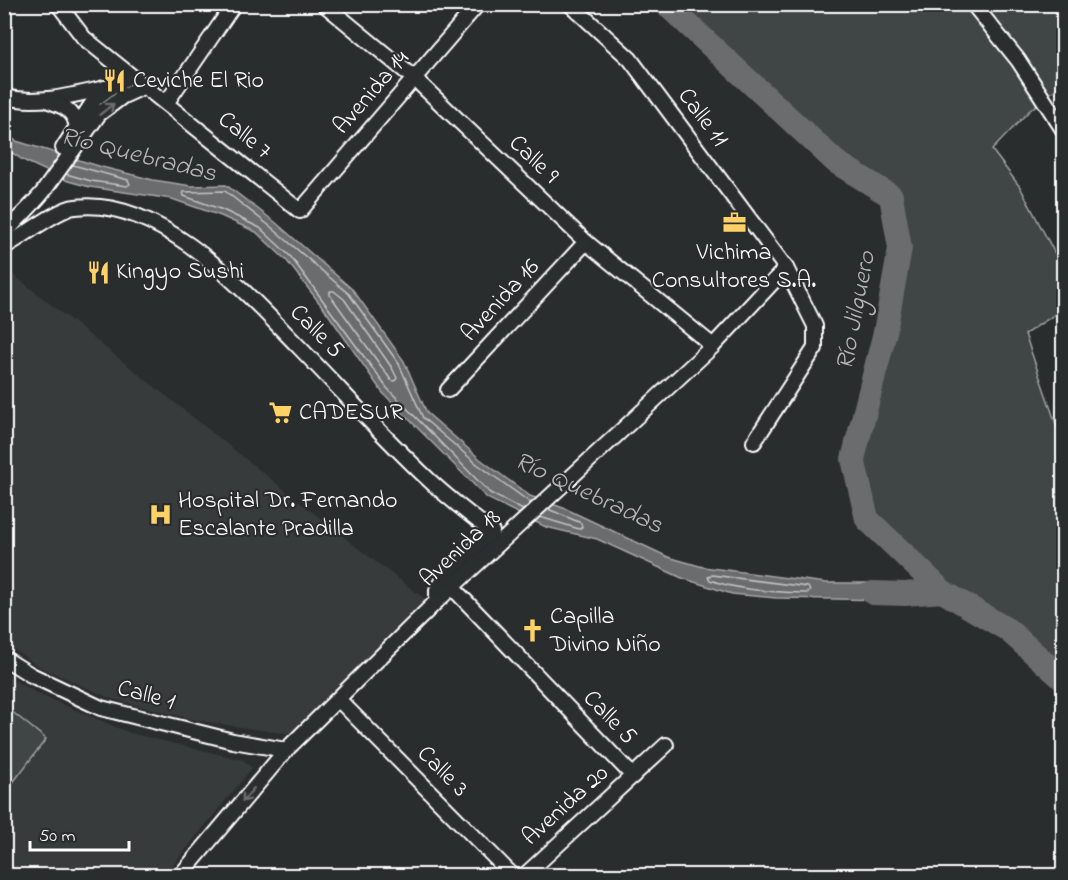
<svg xmlns="http://www.w3.org/2000/svg" width="1068" height="880" font-family="'Indie Flower',sans-serif">
	<style>
		.built { fill: #373a3b }
		.green { fill: #414445; stroke: #a0a2a2; stroke-width: 1.5 }
		.water { fill: #6a6c6d; stroke: #a6a7a7; stroke-width: 1.5 }
		.lines { fill: none; stroke-linecap: round; stroke-linejoin: round }
		.shore { stroke: #c3c4c5; stroke-width: 1.5 }
		.river { stroke: #6a6c6d; stroke-width: 24 }
		.minor-casing { stroke: #fff; stroke-width: 18 }
		.minor { stroke: #2a2d2e; stroke-width: 14 }
		.oneway { stroke: #6a6c6d }
		.labels { text-anchor: middle; dominant-baseline: central; stroke-width: 4.5; stroke-linejoin: round; paint-order: stroke }
		.poi-label { font-size: 24px; fill: #fff; stroke: #2a2d2e; text-anchor: start }
		.street-label { font-size: 24px; fill: #fff; stroke: #2a2d2e }
		.water-label { font-size: 26px; font-style: italic; fill: #b4b6b6; stroke: #2a2d2e }
	</style>
	<rect width="100%" height="100%" fill="#2a2d2e"/>
	<filter id="ink" filterUnits="userSpaceOnUse"><feTurbulence type="fractalNoise" baseFrequency=".0167" numOctaves="2"/><feDisplacementMap in="SourceGraphic" scale="12" xChannelSelector="R" yChannelSelector="G"/><feConvolveMatrix kernelMatrix="1 2 1 2 8 2 1 2 1" color-interpolation-filters="sRGB"/></filter>
	<g filter="url(#ink)">
		<!-- built -->
		<g class="built">
			<polygon points="5,268 359,549 425,599 293,732 282,733 200,721 112,699 40,667 5,644"/>
			<polygon points="4,674 38,694 130,733 243,760 252,768 165,875 5,875"/>
		</g>
		<!-- green -->
		<g class="green">
			<polygon points="666,5 1063,5 1063,83 1029,111 992,150 1020,187 1063,269 1063,309 1025,334 1058,430 1063,429 1063,680 1008,630 942,591 867,519 856,474 872,383 899,253 891,196 836,162"/>
			<polygon points="5,706 46,739 5,793 4,792"/>
		</g>
		<!-- water -->
		<polygon class="water" points="4,132 16,141 102,167 153,180 192,186 226,185 275,222 353,290 404,361 427,413 480,459 530,496 566,509 668,557 703,567 826,583 892,583 905,594 892,600 776,598 732,594 682,578 597,539 546,527 487,498 382,392 328,314 287,261 256,232 221,216 172,199 90,187 68,181 23,160 5,148"/>
		<g class="lines">
			<!-- shore -->
			<g class="shore">
				<polyline points="66,174 91,181 127,186 130,184 128,180 73,165"/>
				<polygon points="330,291 334,291 344,299 392,368 397,378 395,381 391,380 330,295"/>
				<polyline points="523,510 490,493 387,388 291,257 260,228 223,210 184,196 183,192 225,191 271,227 349,294 399,364 423,418 477,464 531,503"/>
				<polyline points="540,517 579,529 582,527 581,523 548,509"/>
				<path d="M712 575 808 587 810 591 807 593C774 592 741 591 710 580L708 577Z"/>
			</g>
			<!-- river -->
			<g class="river">
				<polyline points="666,4 836,162 891,196 900,248 885,332 853,459 867,519 942,591"/>
				<polyline points="873,593 905,594 942,591 1008,630 1064,680"/>
			</g>
			<defs>
				<g id="minor">
					<polyline points="58,4 84,38 300,211 478,4"/>
					<polyline points="324,4 415,79 586,242 713,346"/>
					<polyline points="570,4 630,59 786,268 815,326 815,348 754,442"/>
					<polyline points="973,4 1018,60 1064,131"/>
					<path d="M4 97C40 105 74 95 109 87"/>
					<path d="M49 101C63 106 74 110 77 127"/>
					<polyline points="167,102 234,4"/>
					<polyline points="63,148 95,99 111,87 130,76"/>
					<path d="M4 234C17 219 31 207 43 192L99 114 123 96 143 87"/>
					<path d="M4 247C21 238 59 208 75 207 161 196 245 292 299 347 342 391 384 438 429 480 449 499 471 515 492 532L443 581 437 590V601"/>
					<polyline points="448,390 586,242"/>
					<polyline points="452,587 633,776"/>
					<polyline points="4,658 31,675 101,708 233,741 286,750"/>
					<polyline points="339,700 513,876"/>
					<polyline points="180,876 286,750 437,601 713,346 786,268"/>
					<polyline points="524,876 666,745"/>
				</g>
			</defs>
			<!-- minor casing -->
			<use href="#minor" class="minor-casing"/>
			<!-- minor -->
			<use href="#minor" class="minor"/>
		</g>
		<!-- one-way arrows -->
		<defs><path id="oneway-shaft" d="M-6 0H5M1.5-3L5.5 0L1.5 3" fill="none" stroke-width="1.6" stroke-linecap="round" stroke-linejoin="round" transform="scale(1.5)"/></defs>
		<g class="oneway">
			<use href="#oneway-shaft" transform="translate(107 109) rotate(-38)"/>
			<use href="#oneway-shaft" transform="translate(248 795) rotate(130)"/>
		</g>
	</g>
	<!-- icons -->
	<defs>
		<symbol id="restaurant-bare" viewBox="-9 -9 18 18"><path d="M-5-6h1v4h1v-4h1v4h1v-4h1v5L-1.5 .5V6h-2V.5L-5-1ZM5-6V6H3V1.5H1.5Q1.5-4 5-6Z" fill="#ffd166" stroke="#2a2d2e" stroke-width="2.5" paint-order="stroke"/></symbol>
		<symbol id="office-bare" viewBox="-9 -9 18 18"><path d="M-6-3h4V-5.5h4V-3h4V5H-6ZM-1-4.5V-3h2v-1.5ZM-6 0V1H6V0Z" fill="#ffd166" stroke="#2a2d2e" stroke-width="2.5" paint-order="stroke"/></symbol>
		<symbol id="supermarket-bare" viewBox="-9 -9 18 18"><path d="M-6-5.5h2.5l.6 2H6L4.5 2H-2.5L-4.4-4H-6ZM-1.5 3.2a1.3 1.3 0 1 0 .1 0ZM3 3.2a1.3 1.3 0 1 0 .1 0Z" fill="#ffd166" stroke="#2a2d2e" stroke-width="2.5" paint-order="stroke"/></symbol>
		<symbol id="hospital-bare" viewBox="-9 -9 18 18"><path d="M-5-5h3v3.5h4V-5h3V5h-3V1.5h-4V5h-3Z" fill="#ffd166" stroke="#2a2d2e" stroke-width="2.5" paint-order="stroke"/></symbol>
		<symbol id="church-bare" viewBox="-9 -9 18 18"><path d="M-1.2-6h2.4v3.5h3.3v2.4h-3.3V6h-2.4V-.1h-3.3v-2.4h3.3Z" fill="#ffd166" stroke="#2a2d2e" stroke-width="2.5" paint-order="stroke"/></symbol>
	</defs>
	<g fill-rule="evenodd">
		<use href="#restaurant-bare" x="98" y="64" width="33" height="33"/>
		<use href="#office-bare" x="718" y="206" width="33" height="33"/>
		<use href="#restaurant-bare" x="82" y="256" width="33" height="33"/>
		<use href="#supermarket-bare" x="264" y="396" width="33" height="33"/>
		<use href="#hospital-bare" x="144" y="498" width="33" height="33"/>
		<use href="#church-bare" x="516" y="614" width="33" height="33"/>
	</g>
	<g class="labels">
		<!-- poi labels -->
		<g class="poi-label">
			<text x="133" y="81">Ceviche El Rio</text>
			<text x="734" y="253" text-anchor="middle">Vichima<tspan x="734" dy="28">Consultores S.A.</tspan></text>
			<text x="116" y="272">Kingyo Sushi</text>
			<text x="299" y="413">CADESUR</text>
			<text x="178" y="501">Hospital Dr. Fernando<tspan x="178" dy="28">Escalante Pradilla</tspan></text>
			<text x="550" y="617">Capilla<tspan x="550" dy="28">Divino Niño</tspan></text>
		</g>
		<!-- street labels -->
		<g class="street-label">
			<text transform="translate(372 93) rotate(-49)">Avenida 14</text>
			<text transform="translate(702 118) rotate(53)">Calle 11</text>
			<text transform="translate(244 136) rotate(39)">Calle 7</text>
			<text transform="translate(533 160) rotate(44)">Calle 9</text>
			<text transform="translate(501 301) rotate(-47)">Avenida 16</text>
			<text transform="translate(316 332) rotate(45)">Calle 5</text>
			<text transform="translate(461 549) rotate(-43)">Avenida 18</text>
			<text transform="translate(146 696) rotate(15)">Calle 1</text>
			<text transform="translate(609 718) rotate(46)">Calle 5</text>
			<text transform="translate(442 772) rotate(45)">Calle 3</text>
			<text transform="translate(566 806) rotate(-42)">Avenida 20</text>
		</g>
		<!-- water labels -->
		<g class="water-label">
			<text transform="translate(138 156) rotate(14)">Río Quebradas</text>
			<text transform="translate(857 311) rotate(-79)">Río Jilguero</text>
			<text transform="translate(588 494) rotate(25)">Río Quebradas</text>
		</g>
	</g>
	<!-- margin -->
	<rect width="1068" height="880" fill="none" stroke="#2a2d2e" stroke-width="24"/>
	<rect x="12" y="12" width="1044" height="856" fill="none" stroke="#fff" stroke-width="2" filter="url(#ink)"/>
	<!-- scale -->
	<path d="M30 841v9h99v-9" fill="none" stroke="#ffffff" stroke-width="3"/>
	<text x="39" y="841" font-size="18" fill="#ffffff" stroke="#2a2d2e" stroke-width="4.5" paint-order="stroke">50 m</text>
</svg>
